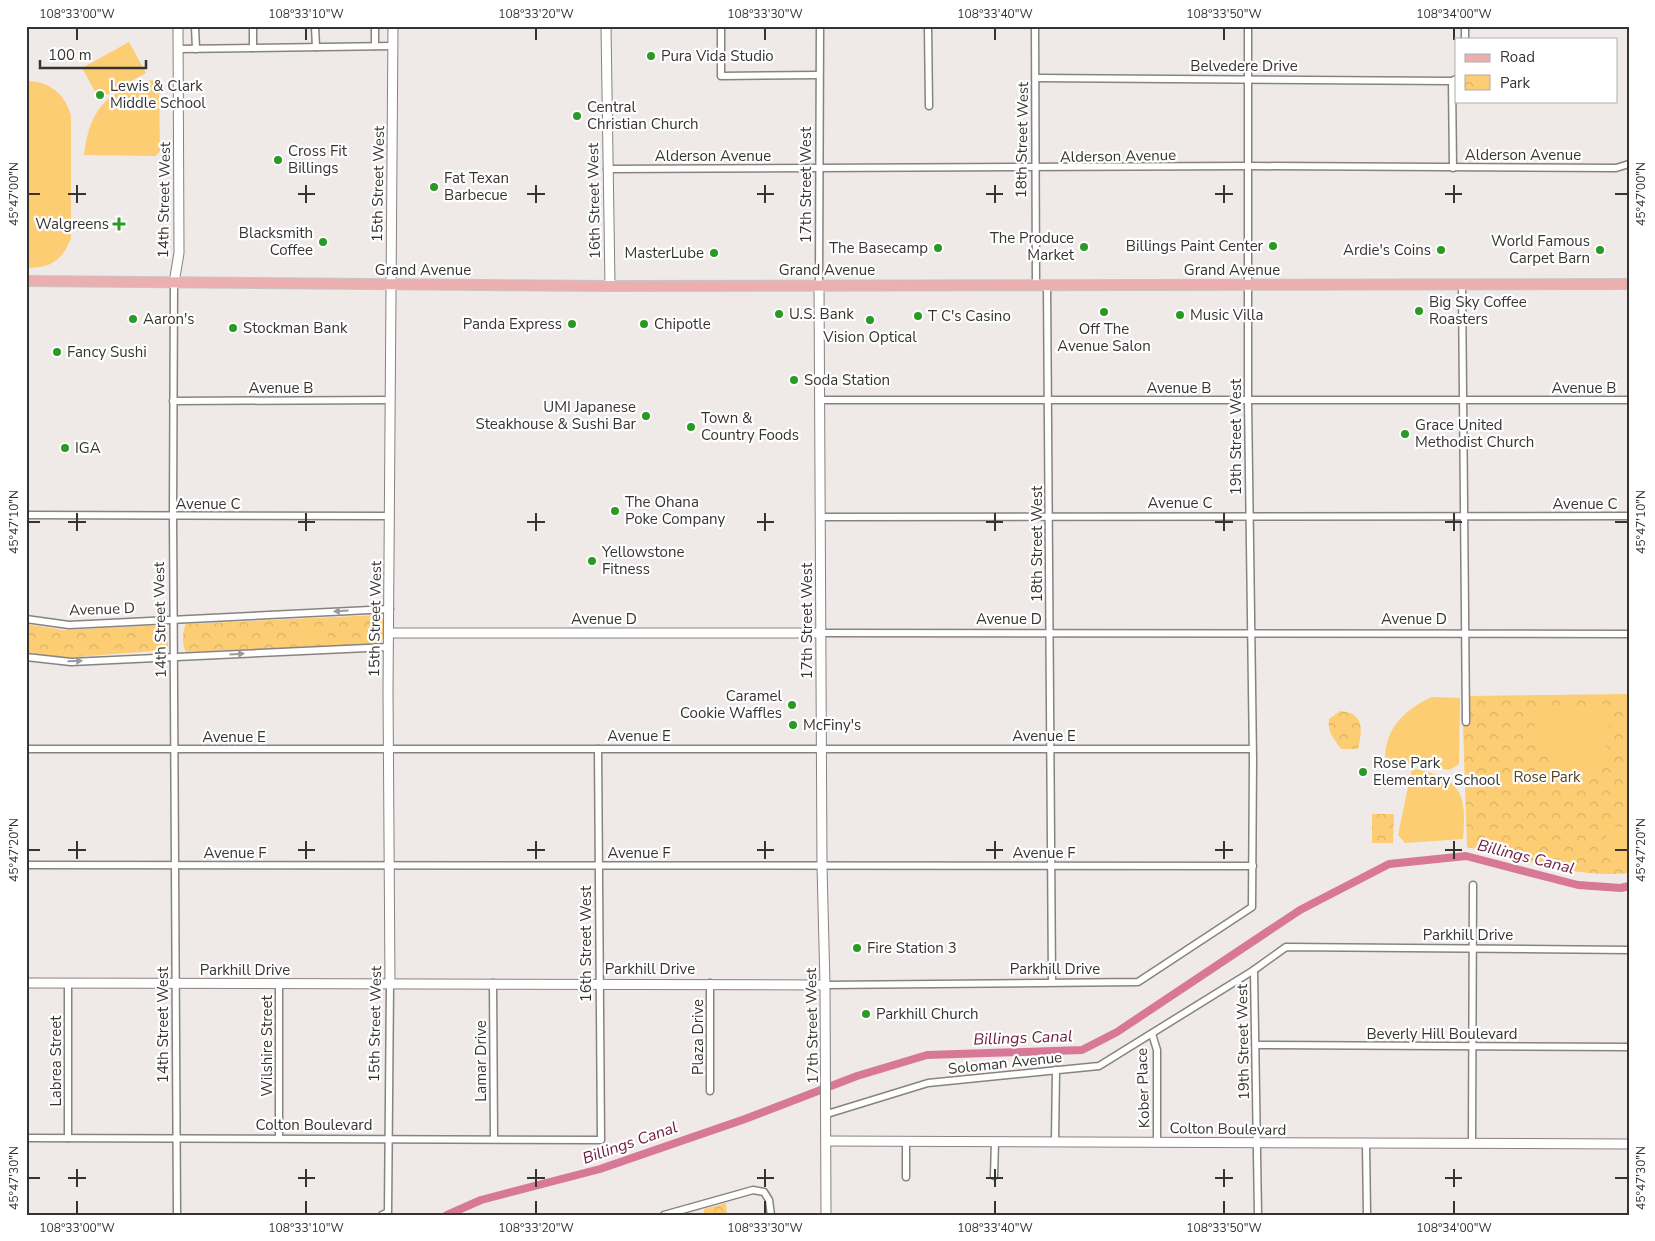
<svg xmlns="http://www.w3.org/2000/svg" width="1655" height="1241" font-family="'Nunito Sans',sans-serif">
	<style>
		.park { fill: url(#park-crowns) }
		.pitch { fill: #fdcd74 }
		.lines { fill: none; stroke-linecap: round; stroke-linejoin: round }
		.canal { stroke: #d87897; stroke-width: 8 }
		.street-casing { stroke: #878381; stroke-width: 9 }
		.secondary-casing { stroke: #878381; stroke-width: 11 }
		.primary-casing { stroke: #c7c6c6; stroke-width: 12 }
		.street { stroke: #fff; stroke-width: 6 }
		.secondary { stroke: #fff; stroke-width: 9 }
		.primary { stroke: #ebafaf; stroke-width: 10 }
		.oneway { fill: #9a9a99 }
		.ticks { fill: none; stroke: #363433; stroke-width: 2 }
		.poi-dot { fill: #2a9925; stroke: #fff; stroke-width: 2 }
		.labels { text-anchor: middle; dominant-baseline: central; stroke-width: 4.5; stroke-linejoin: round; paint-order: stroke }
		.poi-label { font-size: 15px; fill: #363433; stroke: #fff; text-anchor: start }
		.street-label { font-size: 15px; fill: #363433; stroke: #fff }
		.park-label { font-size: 15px; fill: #56421b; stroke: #fff }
		.water-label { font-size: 16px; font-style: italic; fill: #6f193c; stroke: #fff }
		.neatline { fill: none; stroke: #363433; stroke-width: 2 }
		.ticks-label { font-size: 12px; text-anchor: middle; fill: #363433 }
	</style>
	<defs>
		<pattern id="park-crowns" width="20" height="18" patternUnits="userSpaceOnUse" patternTransform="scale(1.25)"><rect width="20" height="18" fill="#fdcd74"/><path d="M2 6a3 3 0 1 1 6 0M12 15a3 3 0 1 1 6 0" fill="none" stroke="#d9b165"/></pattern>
	</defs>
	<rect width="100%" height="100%" fill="#efeae8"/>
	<!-- park -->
	<g class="park">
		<path d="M379 615 383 619V639L379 644 186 652C182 646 182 631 186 624Z"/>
		<polygon points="26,624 63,630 164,625 167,628 168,650 62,658 26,652"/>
		<path d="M1629 694V873C1577 879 1518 857 1467 847L1462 696Z"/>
		<path d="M1340 711C1364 712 1363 730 1358 749H1341C1334 738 1327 733 1329 719Z"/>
		<polygon points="1372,814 1394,814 1393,843 1372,843"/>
		<polygon points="726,1203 727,1215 704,1215 704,1209"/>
	</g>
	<!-- pitch -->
	<g class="pitch">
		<polygon points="129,42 146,73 99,99 82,68"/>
		<path d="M159 79 160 151 156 156 84 155C89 106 112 86 159 79Z"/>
		<path d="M26 81C50 81 65 94 71 116V238C62 261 51 268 26 268Z"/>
		<polygon points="327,625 328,641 301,643 300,627"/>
		<path d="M1432 697 1460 698 1459 764 1450 770 1385 759C1385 728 1405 709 1432 697Z"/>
		<path d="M1603 704C1618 723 1603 757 1598 778 1559 773 1537 754 1532 713Z"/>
		<path d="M1412 768C1460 779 1467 790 1463 839L1405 843 1398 835Z"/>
		<rect x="1607" y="827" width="22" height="25"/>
	</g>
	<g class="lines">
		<!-- canal -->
		<polyline class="canal" points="447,1215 481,1200 600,1169 745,1119 857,1076 927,1055 1082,1050 1117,1032 1300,910 1389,864 1466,856 1578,885 1621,888 1629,886"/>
		<defs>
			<g id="street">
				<polyline points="195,26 196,49"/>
				<polyline points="253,26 253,48"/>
				<polyline points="315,26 316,47"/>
				<polyline points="375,26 375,46"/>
				<polyline points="721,26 721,76 819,75"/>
				<polyline points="928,26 929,106"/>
				<polyline points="1035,26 1036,285"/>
				<polyline points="1465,39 1465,26"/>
				<polyline points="178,49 393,46"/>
				<polyline points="1036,78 1452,81"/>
				<polyline points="1453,168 1452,81 1456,79"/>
				<polyline points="607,169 1249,166 1616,168 1629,164"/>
				<polyline points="174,283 173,516 177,1215"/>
				<polyline points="819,284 820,26"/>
				<polyline points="1047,285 1052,982"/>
				<polyline points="1462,285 1466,722"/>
				<polyline points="819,400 1629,400"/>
				<polyline points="173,401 390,400"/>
				<polyline points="26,515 390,516"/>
				<polyline points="820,517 1629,516"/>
				<polyline points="26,619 69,625 390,609"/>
				<polyline points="820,633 1629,634"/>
				<polyline points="26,657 71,662 389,647"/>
				<polyline points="26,749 1252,749"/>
				<polyline points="26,865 1253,866"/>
				<polyline points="1254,970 1258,1215"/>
				<polyline points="279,983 279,1138"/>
				<polyline points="493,983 494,1139"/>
				<polyline points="825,985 1138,982 1252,907 1253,759 1248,401 1248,26"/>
				<polyline points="1152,1034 1157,1050 1157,1142"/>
				<polyline points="1256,1045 1629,1047"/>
				<polyline points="710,1091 710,983"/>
				<polyline points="827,1114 928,1083 1099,1066 1254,970 1286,947 1629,950"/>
				<polyline points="26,1138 601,1140 598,749"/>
				<polyline points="68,1138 68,983"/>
				<polyline points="1055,1141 1056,1070"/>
				<polyline points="1366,1144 1367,1215"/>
				<polyline points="1472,1144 1473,885"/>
				<polyline points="994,1176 995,1141"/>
				<polyline points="906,1177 906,1141"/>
				<polyline points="382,1215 388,1212 390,984"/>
				<polyline points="664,1215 753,1190 764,1192 769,1200 771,1215"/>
			</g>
			<g id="secondary">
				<polyline points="606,26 610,286"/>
				<polyline points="174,283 179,253 178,26"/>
				<polyline points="819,284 822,866 825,985 826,1215"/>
				<polyline points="390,633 820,633"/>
				<polyline points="26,983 825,985"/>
				<polyline points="390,984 388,691 393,26"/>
				<polyline points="827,1141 1629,1144"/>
			</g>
			<polyline id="primary" points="26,281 610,286 1629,284"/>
		</defs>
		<!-- street casing -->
		<use href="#street" class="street-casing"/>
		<!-- secondary casing -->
		<use href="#secondary" class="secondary-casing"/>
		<!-- primary casing -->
		<use href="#primary" class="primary-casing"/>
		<!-- street -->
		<use href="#street" class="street"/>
		<!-- secondary -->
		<use href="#secondary" class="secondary"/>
		<!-- primary -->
		<use href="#primary" class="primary"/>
	</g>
	<!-- one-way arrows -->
	<defs><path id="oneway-solid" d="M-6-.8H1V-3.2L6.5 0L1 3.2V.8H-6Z" transform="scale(1.25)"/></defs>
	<g class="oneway">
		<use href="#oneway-solid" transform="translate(341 611) rotate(177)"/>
		<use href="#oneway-solid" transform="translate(237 654) rotate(-3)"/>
		<use href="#oneway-solid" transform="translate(75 661) rotate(-1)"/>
	</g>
	<!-- ticks -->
	<path class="ticks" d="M77 28V40M306 28V40M536 28V40M765 28V40M995 28V40M1224 28V40M1454 28V40M77 185V203M306 185V203M536 185V203M765 185V203M995 185V203M1224 185V203M1454 185V203M28 194H40M68 194H86M298 194H315M527 194H545M757 194H774M986 194H1003M1215 194H1233M1445 194H1462M1615 194H1628M77 513V531M306 513V531M536 513V531M765 513V531M995 513V531M1224 513V531M1454 513V531M28 522H40M68 522H86M298 522H315M527 522H545M757 522H774M986 522H1003M1215 522H1233M1445 522H1462M1615 522H1628M77 841V859M306 841V859M536 841V859M765 841V859M995 841V859M1224 841V859M1454 841V859M28 850H40M68 850H86M298 850H315M527 850H545M757 850H774M986 850H1003M1215 850H1233M1445 850H1462M1615 850H1628M77 1169V1187M306 1169V1187M536 1169V1187M765 1169V1187M995 1169V1187M1224 1169V1187M1454 1169V1187M28 1178H40M68 1178H86M298 1178H315M527 1178H545M757 1178H774M986 1178H1003M1215 1178H1233M1445 1178H1462M1615 1178H1628M77 1201V1214M306 1201V1214M536 1201V1214M765 1201V1214M995 1201V1214M1224 1201V1214M1454 1201V1214"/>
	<!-- markers -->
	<g class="poi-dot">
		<circle cx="651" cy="56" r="5"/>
		<circle cx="100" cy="95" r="5"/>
		<circle cx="577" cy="116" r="5"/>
		<circle cx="278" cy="160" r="5"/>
		<circle cx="434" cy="187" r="5"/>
		<path d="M116.5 216.5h5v5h5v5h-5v5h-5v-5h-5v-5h5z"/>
		<circle cx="323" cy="242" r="5"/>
		<circle cx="1273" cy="246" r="5"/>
		<circle cx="1084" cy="247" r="5"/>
		<circle cx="938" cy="248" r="5"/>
		<circle cx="1441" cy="250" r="5"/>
		<circle cx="1600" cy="250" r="5"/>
		<circle cx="714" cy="253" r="5"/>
		<circle cx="1419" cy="311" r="5"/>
		<circle cx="1104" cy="312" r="5"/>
		<circle cx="779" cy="314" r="5"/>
		<circle cx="1180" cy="315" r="5"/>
		<circle cx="918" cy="316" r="5"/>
		<circle cx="133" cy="319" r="5"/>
		<circle cx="870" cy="320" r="5"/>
		<circle cx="572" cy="324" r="5"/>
		<circle cx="644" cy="324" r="5"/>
		<circle cx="233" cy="328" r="5"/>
		<circle cx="57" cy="352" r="5"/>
		<circle cx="794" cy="380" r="5"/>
		<circle cx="646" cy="416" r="5"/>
		<circle cx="691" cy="427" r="5"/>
		<circle cx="1405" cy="434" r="5"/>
		<circle cx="65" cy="448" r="5"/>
		<circle cx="615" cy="511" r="5"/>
		<circle cx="592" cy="561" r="5"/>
		<circle cx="792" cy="705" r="5"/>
		<circle cx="793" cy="725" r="5"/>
		<circle cx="1363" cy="772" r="5"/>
		<circle cx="857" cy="948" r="5"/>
		<circle cx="866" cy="1014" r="5"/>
	</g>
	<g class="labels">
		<!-- poi labels -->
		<g class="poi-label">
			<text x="661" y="56">Pura Vida Studio</text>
			<text x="110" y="86">Lewis &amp; Clark<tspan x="110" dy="17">Middle School</tspan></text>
			<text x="587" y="107">Central<tspan x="587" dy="17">Christian Church</tspan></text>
			<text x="288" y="151">Cross Fit<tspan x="288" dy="17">Billings</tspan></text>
			<text x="444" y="178">Fat Texan<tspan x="444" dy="17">Barbecue</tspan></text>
			<text x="109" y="224" text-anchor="end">Walgreens</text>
			<text x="313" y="233" text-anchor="end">Blacksmith<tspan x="313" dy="17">Coffee</tspan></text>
			<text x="1074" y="238" text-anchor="end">The Produce<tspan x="1074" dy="17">Market</tspan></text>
			<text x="1590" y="241" text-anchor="end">World Famous<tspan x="1590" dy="17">Carpet Barn</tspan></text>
			<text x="1263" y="246" text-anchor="end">Billings Paint Center</text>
			<text x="928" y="248" text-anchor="end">The Basecamp</text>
			<text x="1431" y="250" text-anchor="end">Ardie's Coins</text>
			<text x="704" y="253" text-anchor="end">MasterLube</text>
			<text x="1429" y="302">Big Sky Coffee<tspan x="1429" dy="17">Roasters</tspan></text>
			<text x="789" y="314">U.S. Bank</text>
			<text x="1190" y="315">Music Villa</text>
			<text x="928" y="316">T C's Casino</text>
			<text x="143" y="319">Aaron's</text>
			<text x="562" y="324" text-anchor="end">Panda Express</text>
			<text x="654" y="324">Chipotle</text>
			<text x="243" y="328">Stockman Bank</text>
			<text x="1104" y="329" text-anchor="middle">Off The<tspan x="1104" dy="17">Avenue Salon</tspan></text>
			<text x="870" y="337" text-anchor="middle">Vision Optical</text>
			<text x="67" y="352">Fancy Sushi</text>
			<text x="804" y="380">Soda Station</text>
			<text x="636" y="407" text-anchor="end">UMI Japanese<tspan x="636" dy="17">Steakhouse &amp; Sushi Bar</tspan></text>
			<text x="701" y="418">Town &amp;<tspan x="701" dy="17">Country Foods</tspan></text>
			<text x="1415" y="425">Grace United<tspan x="1415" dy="17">Methodist Church</tspan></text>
			<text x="75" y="448">IGA</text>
			<text x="625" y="502">The Ohana<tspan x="625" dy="17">Poke Company</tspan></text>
			<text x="602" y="552">Yellowstone<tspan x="602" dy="17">Fitness</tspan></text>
			<text x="782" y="696" text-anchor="end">Caramel<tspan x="782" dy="17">Cookie Waffles</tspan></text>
			<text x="803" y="725">McFiny's</text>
			<text x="1373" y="763">Rose Park<tspan x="1373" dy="17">Elementary School</tspan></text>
			<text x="867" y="948">Fire Station 3</text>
			<text x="876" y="1014">Parkhill Church</text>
		</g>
		<!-- street labels -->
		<g class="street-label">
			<text x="1244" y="66">Belvedere Drive</text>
			<text transform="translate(1022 140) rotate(-89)">18th Street West</text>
			<text x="1523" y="155">Alderson Avenue</text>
			<text x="713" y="156">Alderson Avenue</text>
			<text transform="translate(1118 156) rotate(-1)">Alderson Avenue</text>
			<text transform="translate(378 184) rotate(-89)">15th Street West</text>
			<text transform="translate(806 185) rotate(-90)">17th Street West</text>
			<text transform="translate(164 200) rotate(-89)">14th Street West</text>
			<text transform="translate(594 201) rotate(-91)">16th Street West</text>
			<text x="423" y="270">Grand Avenue</text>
			<text x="827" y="270">Grand Avenue</text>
			<text x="1232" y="270">Grand Avenue</text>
			<text x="281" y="388">Avenue B</text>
			<text x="1179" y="388">Avenue B</text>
			<text x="1584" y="388">Avenue B</text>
			<text transform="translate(1236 437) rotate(-90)">19th Street West</text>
			<text x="1180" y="503">Avenue C</text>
			<text x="208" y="504">Avenue C</text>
			<text x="1585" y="504">Avenue C</text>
			<text transform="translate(1037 544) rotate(-90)">18th Street West</text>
			<text transform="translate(102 609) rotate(-2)">Avenue D</text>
			<text transform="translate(375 619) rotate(-89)">15th Street West</text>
			<text x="604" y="619">Avenue D</text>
			<text x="1009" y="619">Avenue D</text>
			<text x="1414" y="619">Avenue D</text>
			<text transform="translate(160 620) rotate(-91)">14th Street West</text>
			<text transform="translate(807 621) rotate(-90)">17th Street West</text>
			<text x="639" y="736">Avenue E</text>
			<text x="1044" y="736">Avenue E</text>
			<text x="234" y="737">Avenue E</text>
			<text x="235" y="853">Avenue F</text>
			<text x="639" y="853">Avenue F</text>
			<text x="1044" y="853">Avenue F</text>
			<text x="1468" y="935">Parkhill Drive</text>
			<text transform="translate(586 944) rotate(-90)">16th Street West</text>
			<text x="650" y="969">Parkhill Drive</text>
			<text x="1055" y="969">Parkhill Drive</text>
			<text x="245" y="970">Parkhill Drive</text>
			<text transform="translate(375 1024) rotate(-89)">15th Street West</text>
			<text transform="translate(163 1025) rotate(-90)">14th Street West</text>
			<text transform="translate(812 1026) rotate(-91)">17th Street West</text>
			<text x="1442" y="1034">Beverly Hill Boulevard</text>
			<text transform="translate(698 1037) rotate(-90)">Plaza Drive</text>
			<text transform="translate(1243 1042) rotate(-91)">19th Street West</text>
			<text transform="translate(267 1046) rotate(-90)">Wilshire Street</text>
			<text transform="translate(56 1061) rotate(-90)">Labrea Street</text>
			<text transform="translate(481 1061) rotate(-90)">Lamar Drive</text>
			<text transform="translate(1005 1063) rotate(-6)">Soloman Avenue</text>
			<text transform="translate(1143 1088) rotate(-92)">Kober Place</text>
			<text x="314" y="1125">Colton Boulevard</text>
			<text transform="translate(1228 1129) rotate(1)">Colton Boulevard</text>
		</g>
		<!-- park labels -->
		<g class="park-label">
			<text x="1547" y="777">Rose Park</text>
		</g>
		<!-- water labels -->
		<g class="water-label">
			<text transform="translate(1526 857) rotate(14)">Billings Canal</text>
			<text transform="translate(1023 1038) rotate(-2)">Billings Canal</text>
			<text transform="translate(630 1143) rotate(-19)">Billings Canal</text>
		</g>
	</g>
	<!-- border -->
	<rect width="1655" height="1241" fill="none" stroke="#ffffff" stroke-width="55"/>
	<!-- legend -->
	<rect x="1455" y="38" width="162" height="65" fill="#ffffff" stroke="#afaead"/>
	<rect x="1465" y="54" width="25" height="8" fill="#ebafaf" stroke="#afaead"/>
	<text x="1500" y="62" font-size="15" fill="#363433">Road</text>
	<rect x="1465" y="75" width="25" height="15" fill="url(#park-crowns)" stroke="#afaead"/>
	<text x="1500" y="88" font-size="15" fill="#363433">Park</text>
	<!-- scale -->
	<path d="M40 60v8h106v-8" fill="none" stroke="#363433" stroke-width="2.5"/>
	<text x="48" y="60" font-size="15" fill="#363433" stroke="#ffffff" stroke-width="4" paint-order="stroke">100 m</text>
	<rect x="28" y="28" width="1600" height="1186" class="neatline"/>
	<g class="ticks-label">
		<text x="77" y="18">108°33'00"W</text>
		<text x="306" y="18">108°33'10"W</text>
		<text x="536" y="18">108°33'20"W</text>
		<text x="765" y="18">108°33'30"W</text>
		<text x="995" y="18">108°33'40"W</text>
		<text x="1224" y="18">108°33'50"W</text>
		<text x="1454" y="18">108°34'00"W</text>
		<text transform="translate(1641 194) rotate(-90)" y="4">45°47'00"N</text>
		<text transform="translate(14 194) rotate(-90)" y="4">45°47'00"N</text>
		<text transform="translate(1641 522) rotate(-90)" y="4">45°47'10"N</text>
		<text transform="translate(14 522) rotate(-90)" y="4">45°47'10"N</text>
		<text transform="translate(1641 850) rotate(-90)" y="4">45°47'20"N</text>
		<text transform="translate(14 850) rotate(-90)" y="4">45°47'20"N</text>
		<text transform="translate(1641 1178) rotate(-90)" y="4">45°47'30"N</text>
		<text transform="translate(14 1178) rotate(-90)" y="4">45°47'30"N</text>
		<text x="77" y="1232">108°33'00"W</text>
		<text x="306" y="1232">108°33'10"W</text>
		<text x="536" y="1232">108°33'20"W</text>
		<text x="765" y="1232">108°33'30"W</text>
		<text x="995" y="1232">108°33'40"W</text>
		<text x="1224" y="1232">108°33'50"W</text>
		<text x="1454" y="1232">108°34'00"W</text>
	</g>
</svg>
